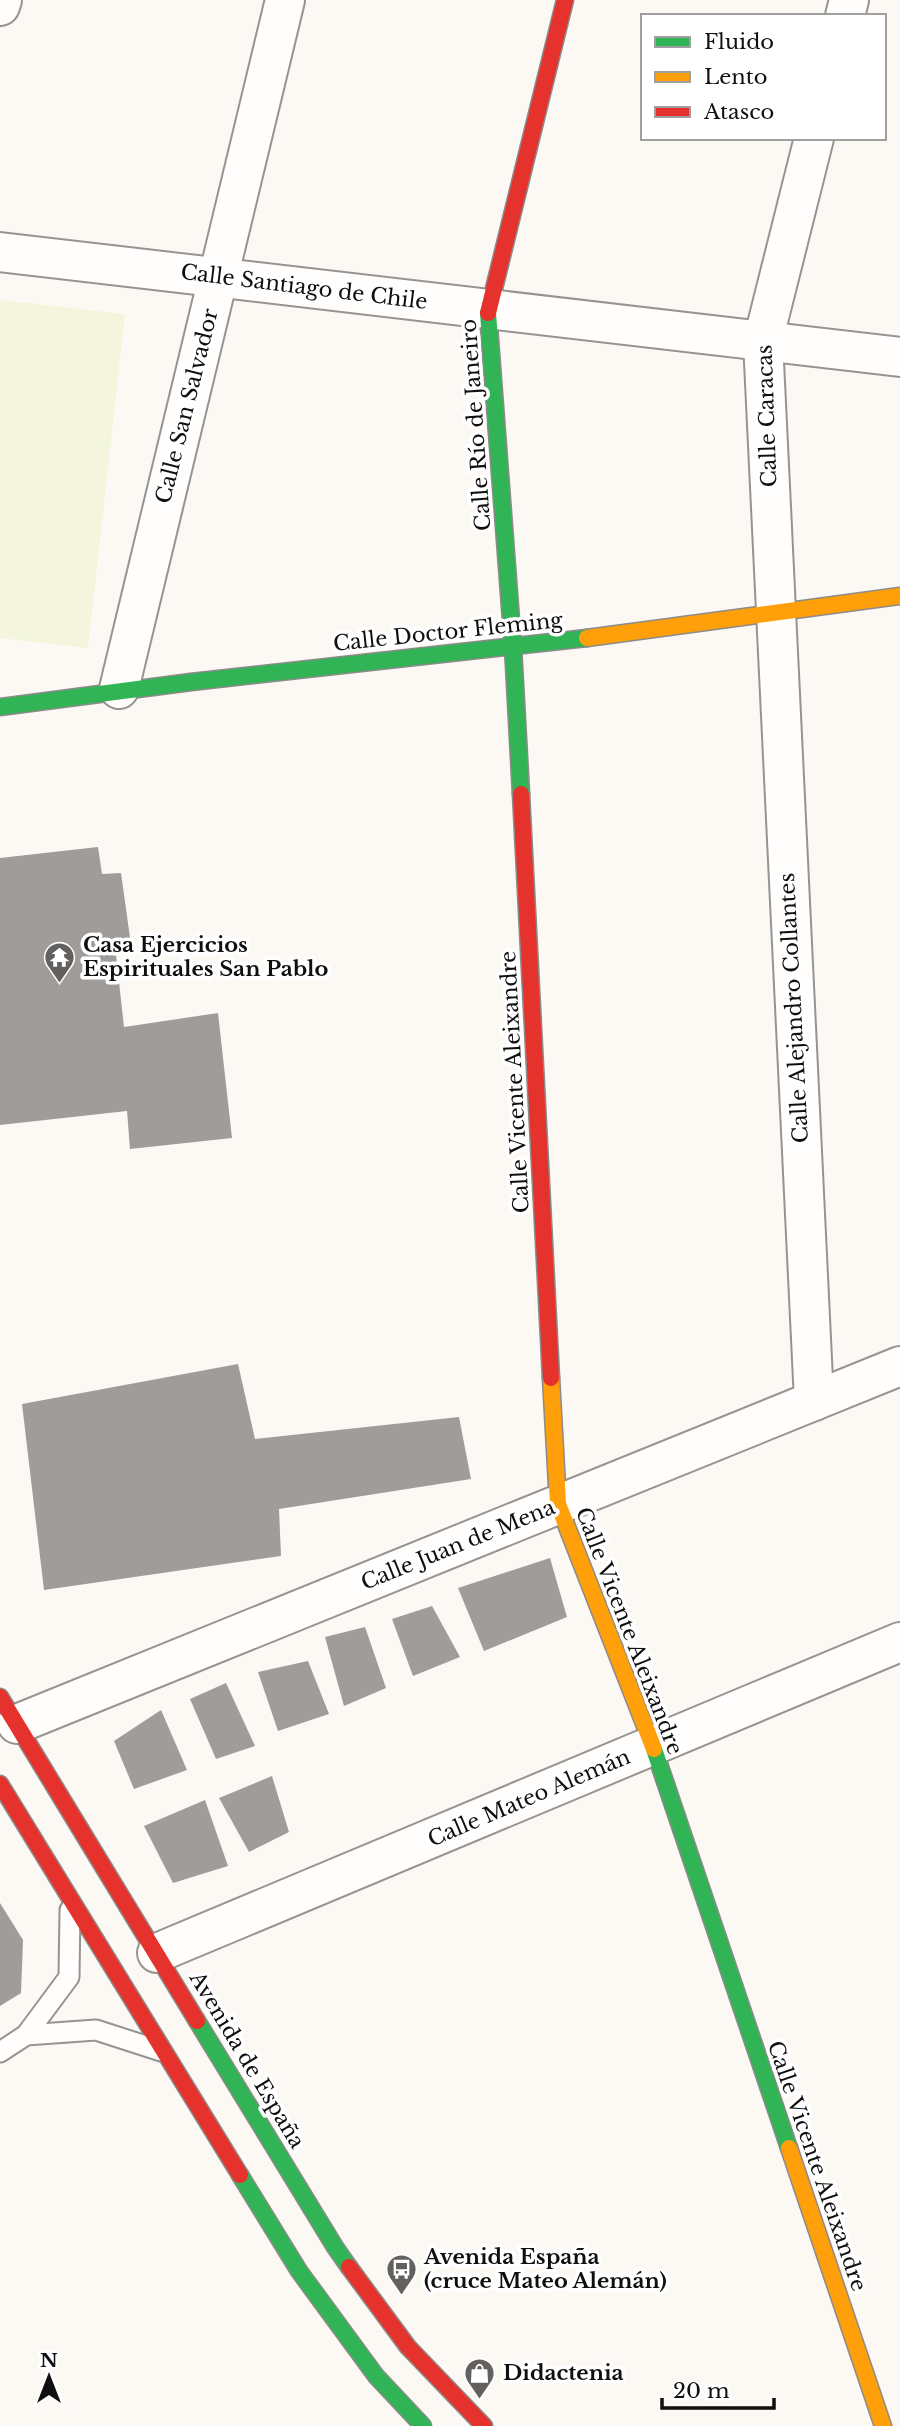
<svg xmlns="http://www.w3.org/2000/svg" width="900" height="2426" font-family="'Libre Baskerville',serif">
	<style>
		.pitch { fill: #f3f6dc }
		.building { fill: #a09c99 }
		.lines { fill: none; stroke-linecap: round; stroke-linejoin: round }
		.lane-casing { stroke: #969492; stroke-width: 23 }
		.street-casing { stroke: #969492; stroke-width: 42 }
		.fast-casing { stroke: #8c8b89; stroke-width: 19 }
		.slow-casing { stroke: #8c8b89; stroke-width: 19 }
		.jam-casing { stroke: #8c8b89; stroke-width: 19 }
		.lane { stroke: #fffefd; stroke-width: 19 }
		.street { stroke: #fffefd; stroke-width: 38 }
		.fast { stroke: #30b455; stroke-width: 16 }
		.slow { stroke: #ff9f0a; stroke-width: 16 }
		.jam { stroke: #e5322d; stroke-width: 16 }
		.labels { text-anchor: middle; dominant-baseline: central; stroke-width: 7; stroke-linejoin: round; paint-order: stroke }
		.street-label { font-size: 21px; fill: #0f0f0f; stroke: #fff }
		.poi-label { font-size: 21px; font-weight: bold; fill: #0f0f0f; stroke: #fff; text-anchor: start }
	</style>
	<rect width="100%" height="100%" fill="#fcf9f4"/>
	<!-- pitch -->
	<polygon class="pitch" points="0,300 125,314 88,648 0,638"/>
	<!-- building -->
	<g class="building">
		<polygon points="98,847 102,874 121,873 132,952 116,955 124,1027 218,1013 232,1138 130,1149 127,1111 0,1125 0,858"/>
		<polygon points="238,1364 255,1439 459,1417 471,1479 279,1509 281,1556 44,1590 22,1404"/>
		<polygon points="550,1558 567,1617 484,1651 458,1588"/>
		<polygon points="432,1606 460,1657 413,1676 392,1619"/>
		<polygon points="365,1627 386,1688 344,1706 325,1637"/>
		<polygon points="308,1661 329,1714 278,1731 258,1672"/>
		<polygon points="226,1683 255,1746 216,1759 190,1699"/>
		<polygon points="161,1710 187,1770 134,1789 114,1741"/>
		<polygon points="272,1776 289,1832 249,1852 219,1798"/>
		<polygon points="205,1800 228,1866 173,1883 144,1826"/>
		<polygon points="0,1903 23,1940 21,1993 0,2006"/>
	</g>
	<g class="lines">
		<defs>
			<g id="lane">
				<polyline points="26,2035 96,2030 161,2051"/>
				<polyline points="0,2052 26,2035 69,1977 70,1910"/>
			</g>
			<g id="street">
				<polyline points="0,6 2,0"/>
				<polyline points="845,16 849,0"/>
				<polyline points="0,252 900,357"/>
				<polyline points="119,689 285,0"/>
				<polyline points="814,1401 763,341 814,138"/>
				<polyline points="17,1724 900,1366"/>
				<polyline points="157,1953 900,1642"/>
			</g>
			<g id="fast">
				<polyline points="488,313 513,647 521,794"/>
				<polyline points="0,707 191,682 587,638"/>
				<polyline points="654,1749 789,2148"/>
				<polyline points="197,2021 335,2247 349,2267"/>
				<polyline points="240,2175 299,2271 376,2376 423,2426"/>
			</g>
			<g id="slow">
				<polyline points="587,638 900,596"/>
				<polyline points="551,1378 558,1504 654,1749"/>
				<polyline points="789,2148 883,2426"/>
			</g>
			<g id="jam">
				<polyline points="488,313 565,0"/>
				<polyline points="521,794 551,1378"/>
				<polyline points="0,1697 197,2021"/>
				<polyline points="0,1784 240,2175"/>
				<polyline points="349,2267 408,2347 484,2426"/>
			</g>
		</defs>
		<!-- lane casing -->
		<use href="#lane" class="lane-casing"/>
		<!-- street casing -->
		<use href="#street" class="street-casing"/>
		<!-- fast casing -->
		<use href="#fast" class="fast-casing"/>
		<!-- slow casing -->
		<use href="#slow" class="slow-casing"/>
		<!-- jam casing -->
		<use href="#jam" class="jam-casing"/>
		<!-- lane -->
		<use href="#lane" class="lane"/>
		<!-- street -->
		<use href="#street" class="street"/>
		<!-- fast -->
		<use href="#fast" class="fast"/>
		<!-- slow -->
		<use href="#slow" class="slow"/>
		<!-- jam -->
		<use href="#jam" class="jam"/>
	</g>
	<!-- icons -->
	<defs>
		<symbol id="temple-pin" viewBox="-11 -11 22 30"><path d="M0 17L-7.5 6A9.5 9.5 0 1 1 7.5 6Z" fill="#62615f" stroke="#fff"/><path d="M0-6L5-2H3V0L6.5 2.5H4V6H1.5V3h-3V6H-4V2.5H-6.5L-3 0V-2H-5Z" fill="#fff"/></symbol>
		<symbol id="bus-pin" viewBox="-11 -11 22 30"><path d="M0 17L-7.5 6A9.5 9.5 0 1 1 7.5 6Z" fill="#62615f" stroke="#fff"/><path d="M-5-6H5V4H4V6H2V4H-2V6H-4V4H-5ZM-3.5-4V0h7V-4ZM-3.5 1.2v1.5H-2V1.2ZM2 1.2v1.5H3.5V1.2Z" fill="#fff"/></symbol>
		<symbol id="shop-pin" viewBox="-11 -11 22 30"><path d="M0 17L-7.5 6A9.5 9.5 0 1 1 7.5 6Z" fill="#62615f" stroke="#fff"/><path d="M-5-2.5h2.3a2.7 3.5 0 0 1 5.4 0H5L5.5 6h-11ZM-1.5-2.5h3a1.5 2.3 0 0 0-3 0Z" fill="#fff"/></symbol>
	</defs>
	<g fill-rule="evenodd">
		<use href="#temple-pin" x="42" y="940" width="35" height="47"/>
		<use href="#bus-pin" x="384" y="2252" width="35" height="47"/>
		<use href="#shop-pin" x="462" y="2356" width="35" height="47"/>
	</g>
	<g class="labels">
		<!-- street labels -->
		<g class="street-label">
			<text transform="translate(304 287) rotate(7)">Calle Santiago de Chile</text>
			<text transform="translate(187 406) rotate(-76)">Calle San Salvador</text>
			<text transform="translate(767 416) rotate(-92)">Calle Caracas</text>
			<text transform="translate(476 425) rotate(-94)">Calle Río de Janeiro</text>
			<text transform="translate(448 632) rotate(-6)">Calle Doctor Fleming</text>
			<text transform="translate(794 1008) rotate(-93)">Calle Alejandro Collantes</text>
			<text transform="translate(515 1082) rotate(-93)">Calle Vicente Aleixandre</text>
			<text transform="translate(458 1545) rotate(-22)">Calle Juan de Mena</text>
			<text transform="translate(629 1631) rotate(69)">Calle Vicente Aleixandre</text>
			<text transform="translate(529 1798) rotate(-23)">Calle Mateo Alemán</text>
			<text transform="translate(247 2060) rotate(59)">Avenida de España</text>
			<text transform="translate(817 2166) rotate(71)">Calle Vicente Aleixandre</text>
		</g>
		<!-- poi labels -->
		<g class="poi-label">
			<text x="83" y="945">Casa Ejercicios<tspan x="83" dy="24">Espirituales San Pablo</tspan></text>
			<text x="424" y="2257">Avenida España<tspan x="424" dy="24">(cruce Mateo Alemán)</tspan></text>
			<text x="503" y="2373">Didactenia</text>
		</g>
	</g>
	<!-- legend -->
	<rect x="641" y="14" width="245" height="126" fill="#ffffff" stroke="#9f9f9f" stroke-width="2"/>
	<rect x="655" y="37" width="35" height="10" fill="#30b455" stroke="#9f9f9f" stroke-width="2"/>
	<text x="704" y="49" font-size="21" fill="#0f0f0f">Fluido</text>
	<rect x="655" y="72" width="35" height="10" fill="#ff9f0a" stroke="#9f9f9f" stroke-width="2"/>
	<text x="704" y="84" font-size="21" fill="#0f0f0f">Lento</text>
	<rect x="655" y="107" width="35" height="10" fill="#e5322d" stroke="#9f9f9f" stroke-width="2"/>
	<text x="704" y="119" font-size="21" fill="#0f0f0f">Atasco</text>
	<!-- north arrow -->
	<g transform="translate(49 2377)" stroke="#ffffff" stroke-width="5" paint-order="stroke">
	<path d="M0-5L12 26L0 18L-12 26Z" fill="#0f0f0f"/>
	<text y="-10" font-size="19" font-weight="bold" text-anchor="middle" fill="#0f0f0f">N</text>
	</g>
	<!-- scale -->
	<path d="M662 2398v10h112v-10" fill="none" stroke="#0f0f0f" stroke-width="3.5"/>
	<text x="673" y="2398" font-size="21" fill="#0f0f0f" stroke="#ffffff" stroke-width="5" paint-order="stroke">20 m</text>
</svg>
